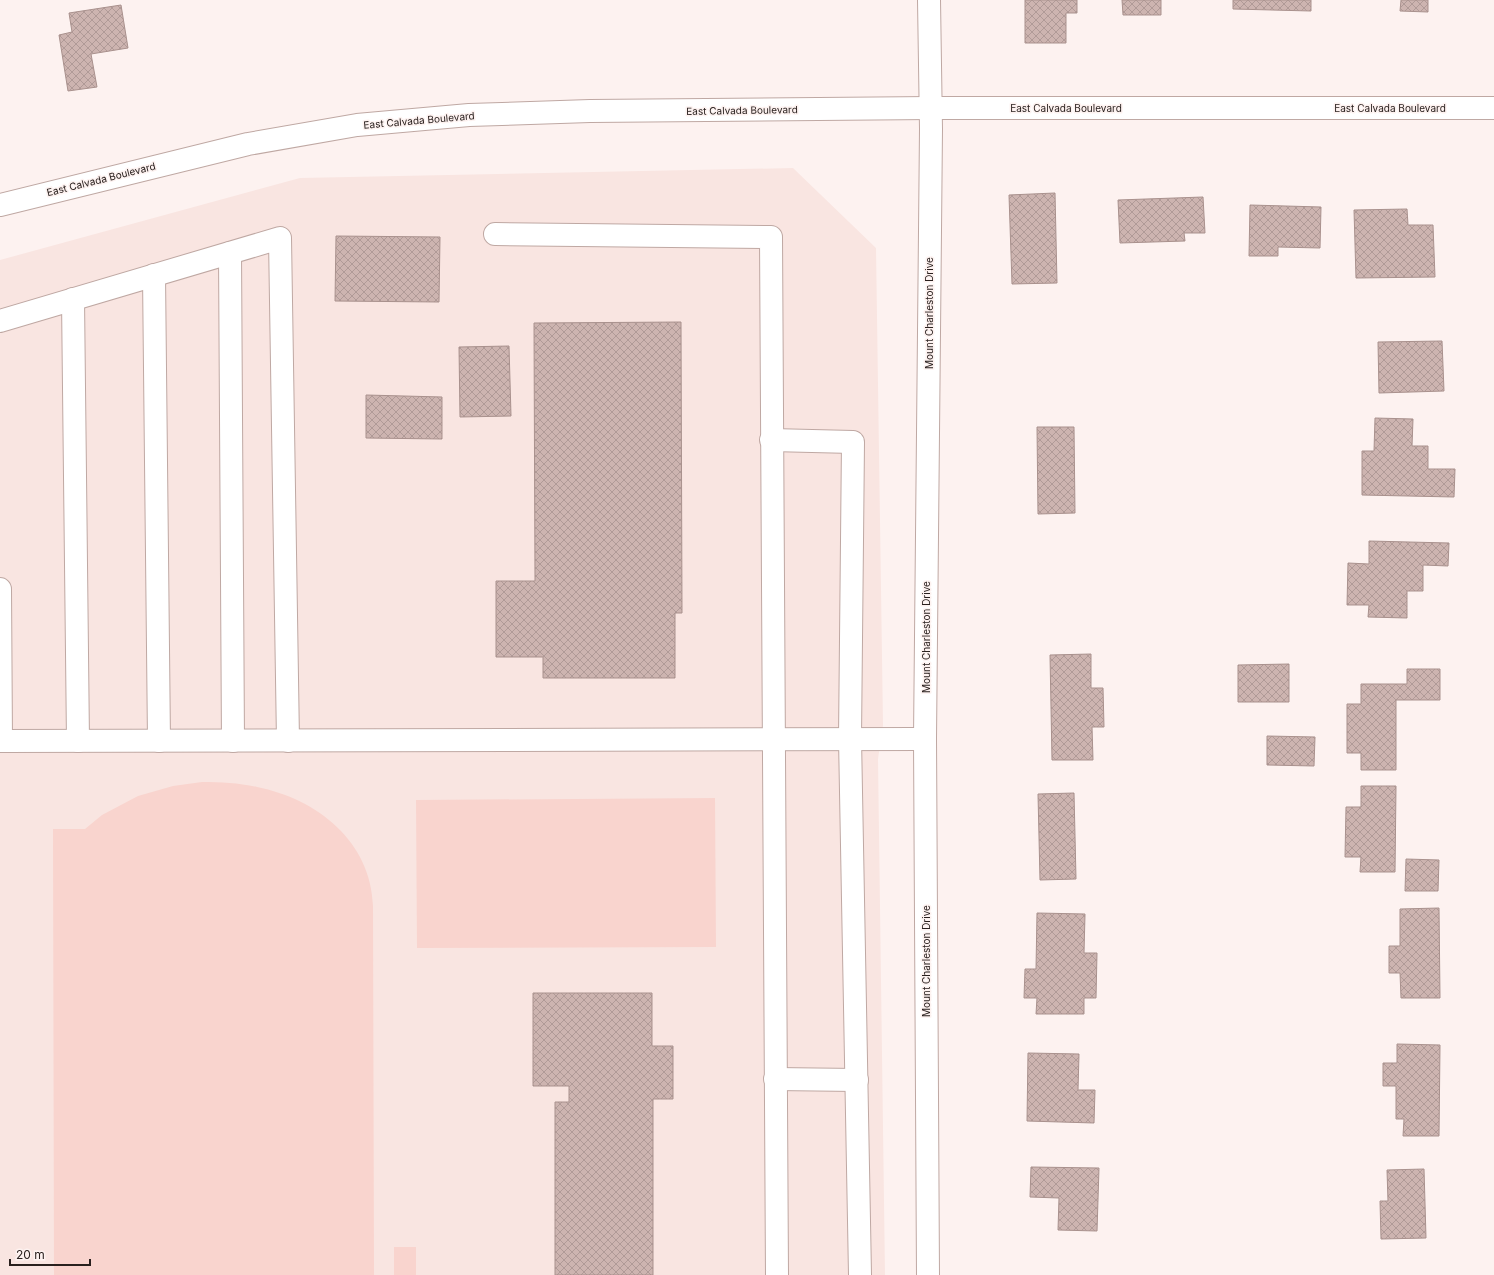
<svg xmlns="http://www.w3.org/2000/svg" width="1494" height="1275" font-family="Inter,sans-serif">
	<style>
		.built { fill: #f9e5e1 }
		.grass { fill: #f9d4ce }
		.building { fill: url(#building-cross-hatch); stroke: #a9918d }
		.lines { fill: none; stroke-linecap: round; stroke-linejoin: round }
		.minor-casing { stroke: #bfa8a3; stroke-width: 24 }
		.major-casing { stroke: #bfa8a3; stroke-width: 24 }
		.minor { stroke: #fff; stroke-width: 22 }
		.major { stroke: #fff; stroke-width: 22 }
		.labels { text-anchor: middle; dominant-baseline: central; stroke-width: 3; stroke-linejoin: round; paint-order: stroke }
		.street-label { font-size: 10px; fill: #29201e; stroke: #fdf2f0 }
	</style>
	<defs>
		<pattern id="building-cross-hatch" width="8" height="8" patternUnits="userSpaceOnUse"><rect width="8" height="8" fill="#cdb4b0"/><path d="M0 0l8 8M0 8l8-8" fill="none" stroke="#b09a97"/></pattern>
	</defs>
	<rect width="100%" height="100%" fill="#fdf2f0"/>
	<!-- built -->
	<polygon class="built" points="793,168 876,248 883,725 878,759 885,1275 0,1275 0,260 300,178"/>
	<!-- grass -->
	<g class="grass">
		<path d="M202 782C221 782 239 783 257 787 317 799 371 841 373 906L374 1275H54L53 829H85L102 815 138 796 173 786Z"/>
		<polygon points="715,798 716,947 417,948 416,800"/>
		<polygon points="416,1247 416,1275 394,1275 394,1247"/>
	</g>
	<!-- building -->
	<g class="building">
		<polygon points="1025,0 1077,0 1077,13 1066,13 1066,43 1025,43"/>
		<polygon points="1122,0 1161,0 1161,15 1123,15"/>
		<polygon points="1233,0 1311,0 1311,11 1233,9"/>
		<polygon points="1401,0 1428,0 1428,12 1400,11"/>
		<polygon points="121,5 128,48 91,54 97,87 68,91 59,35 72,32 69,13"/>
		<polygon points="1055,193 1057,283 1012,284 1009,195"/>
		<polygon points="1203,197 1205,233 1184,233 1185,241 1120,243 1118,200"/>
		<polygon points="1250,205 1321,207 1320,248 1278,247 1278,256 1249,256"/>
		<polygon points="1407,209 1408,225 1433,225 1435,277 1356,278 1354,210"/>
		<polygon points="336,236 440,237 439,302 335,301"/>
		<polygon points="681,322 682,613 675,613 675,678 543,678 543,657 496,657 496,581 535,581 534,323"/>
		<polygon points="1442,341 1444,391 1379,393 1378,342"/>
		<polygon points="509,346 511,416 460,417 459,347"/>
		<polygon points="366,395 442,397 442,439 366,438"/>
		<polygon points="1375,418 1413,419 1412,446 1428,446 1428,469 1455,469 1454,497 1362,495 1362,451 1374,451"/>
		<polygon points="1037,427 1074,427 1075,513 1038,514"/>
		<polygon points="1369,541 1449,543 1448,566 1423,565 1423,591 1407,591 1407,618 1368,617 1369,605 1347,605 1348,563 1369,564"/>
		<polygon points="1091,654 1091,688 1103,688 1104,727 1092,727 1093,760 1052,760 1050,655"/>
		<polygon points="1289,664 1289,702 1238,702 1238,665"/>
		<polygon points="1407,669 1440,669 1440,700 1396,700 1396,770 1361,770 1361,753 1347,753 1347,704 1361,704 1361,684 1407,684"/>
		<polygon points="1267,736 1315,737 1314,766 1267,765"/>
		<polygon points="1361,786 1396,786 1395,872 1360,872 1361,857 1345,857 1346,807 1361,807"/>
		<polygon points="1074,793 1076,879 1040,880 1038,794"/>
		<polygon points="1406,859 1439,860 1438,891 1405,891"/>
		<polygon points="1439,908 1440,998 1401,998 1400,973 1389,973 1389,946 1400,946 1400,909"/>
		<polygon points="1037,913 1085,914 1084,953 1097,953 1096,998 1084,998 1084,1014 1036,1014 1037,998 1024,998 1025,969 1036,969"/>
		<polygon points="533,993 652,993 652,1046 673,1046 673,1099 653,1099 653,1275 555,1275 555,1102 569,1102 569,1086 533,1086"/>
		<polygon points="1397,1044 1440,1045 1439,1136 1403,1136 1404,1119 1396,1119 1396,1086 1383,1086 1383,1063 1397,1063"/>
		<polygon points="1028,1053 1079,1054 1078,1090 1095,1090 1094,1123 1027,1121"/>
		<polygon points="1031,1167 1099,1168 1097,1231 1058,1230 1059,1198 1030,1197"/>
		<polygon points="1424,1169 1426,1238 1381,1239 1380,1201 1388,1201 1387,1170"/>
	</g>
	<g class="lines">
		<defs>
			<g id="minor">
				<polyline points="495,234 771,237 777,1275"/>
				<polyline points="230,253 233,741"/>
				<polyline points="154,275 159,741"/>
				<polyline points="73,299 78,741"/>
				<polyline points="0,321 280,238 288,741"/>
				<polyline points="771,440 853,442 850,738 860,1275"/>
				<polyline points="0,589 1,741"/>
				<polyline points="0,741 925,739"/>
				<polyline points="775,1079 857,1080"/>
				<polyline points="928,1275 925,739 931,129 929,0"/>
			</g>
			<polyline id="major" points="0,205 248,144 357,125 469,115 590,111 931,108 1494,108"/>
		</defs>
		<!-- minor casing -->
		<use href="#minor" class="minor-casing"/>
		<!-- major casing -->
		<use href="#major" class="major-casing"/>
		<!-- minor -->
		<use href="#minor" class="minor"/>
		<!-- major -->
		<use href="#major" class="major"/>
	</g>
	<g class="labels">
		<!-- street labels -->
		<g class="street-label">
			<text x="1066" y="108">East Calvada Boulevard</text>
			<text x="1390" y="108">East Calvada Boulevard</text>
			<text transform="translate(742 110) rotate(-1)">East Calvada Boulevard</text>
			<text transform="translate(419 120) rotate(-5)">East Calvada Boulevard</text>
			<text transform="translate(101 179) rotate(-14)">East Calvada Boulevard</text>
			<text transform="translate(929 313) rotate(-90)">Mount Charleston Drive</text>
			<text transform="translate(926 637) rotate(-90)">Mount Charleston Drive</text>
			<text transform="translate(926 961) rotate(-90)">Mount Charleston Drive</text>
		</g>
	</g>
	<!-- scale -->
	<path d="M10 1259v6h80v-6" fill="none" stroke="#29201e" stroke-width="2"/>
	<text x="16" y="1259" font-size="12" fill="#29201e" stroke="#fdf2f0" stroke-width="3" paint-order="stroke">20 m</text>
</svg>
